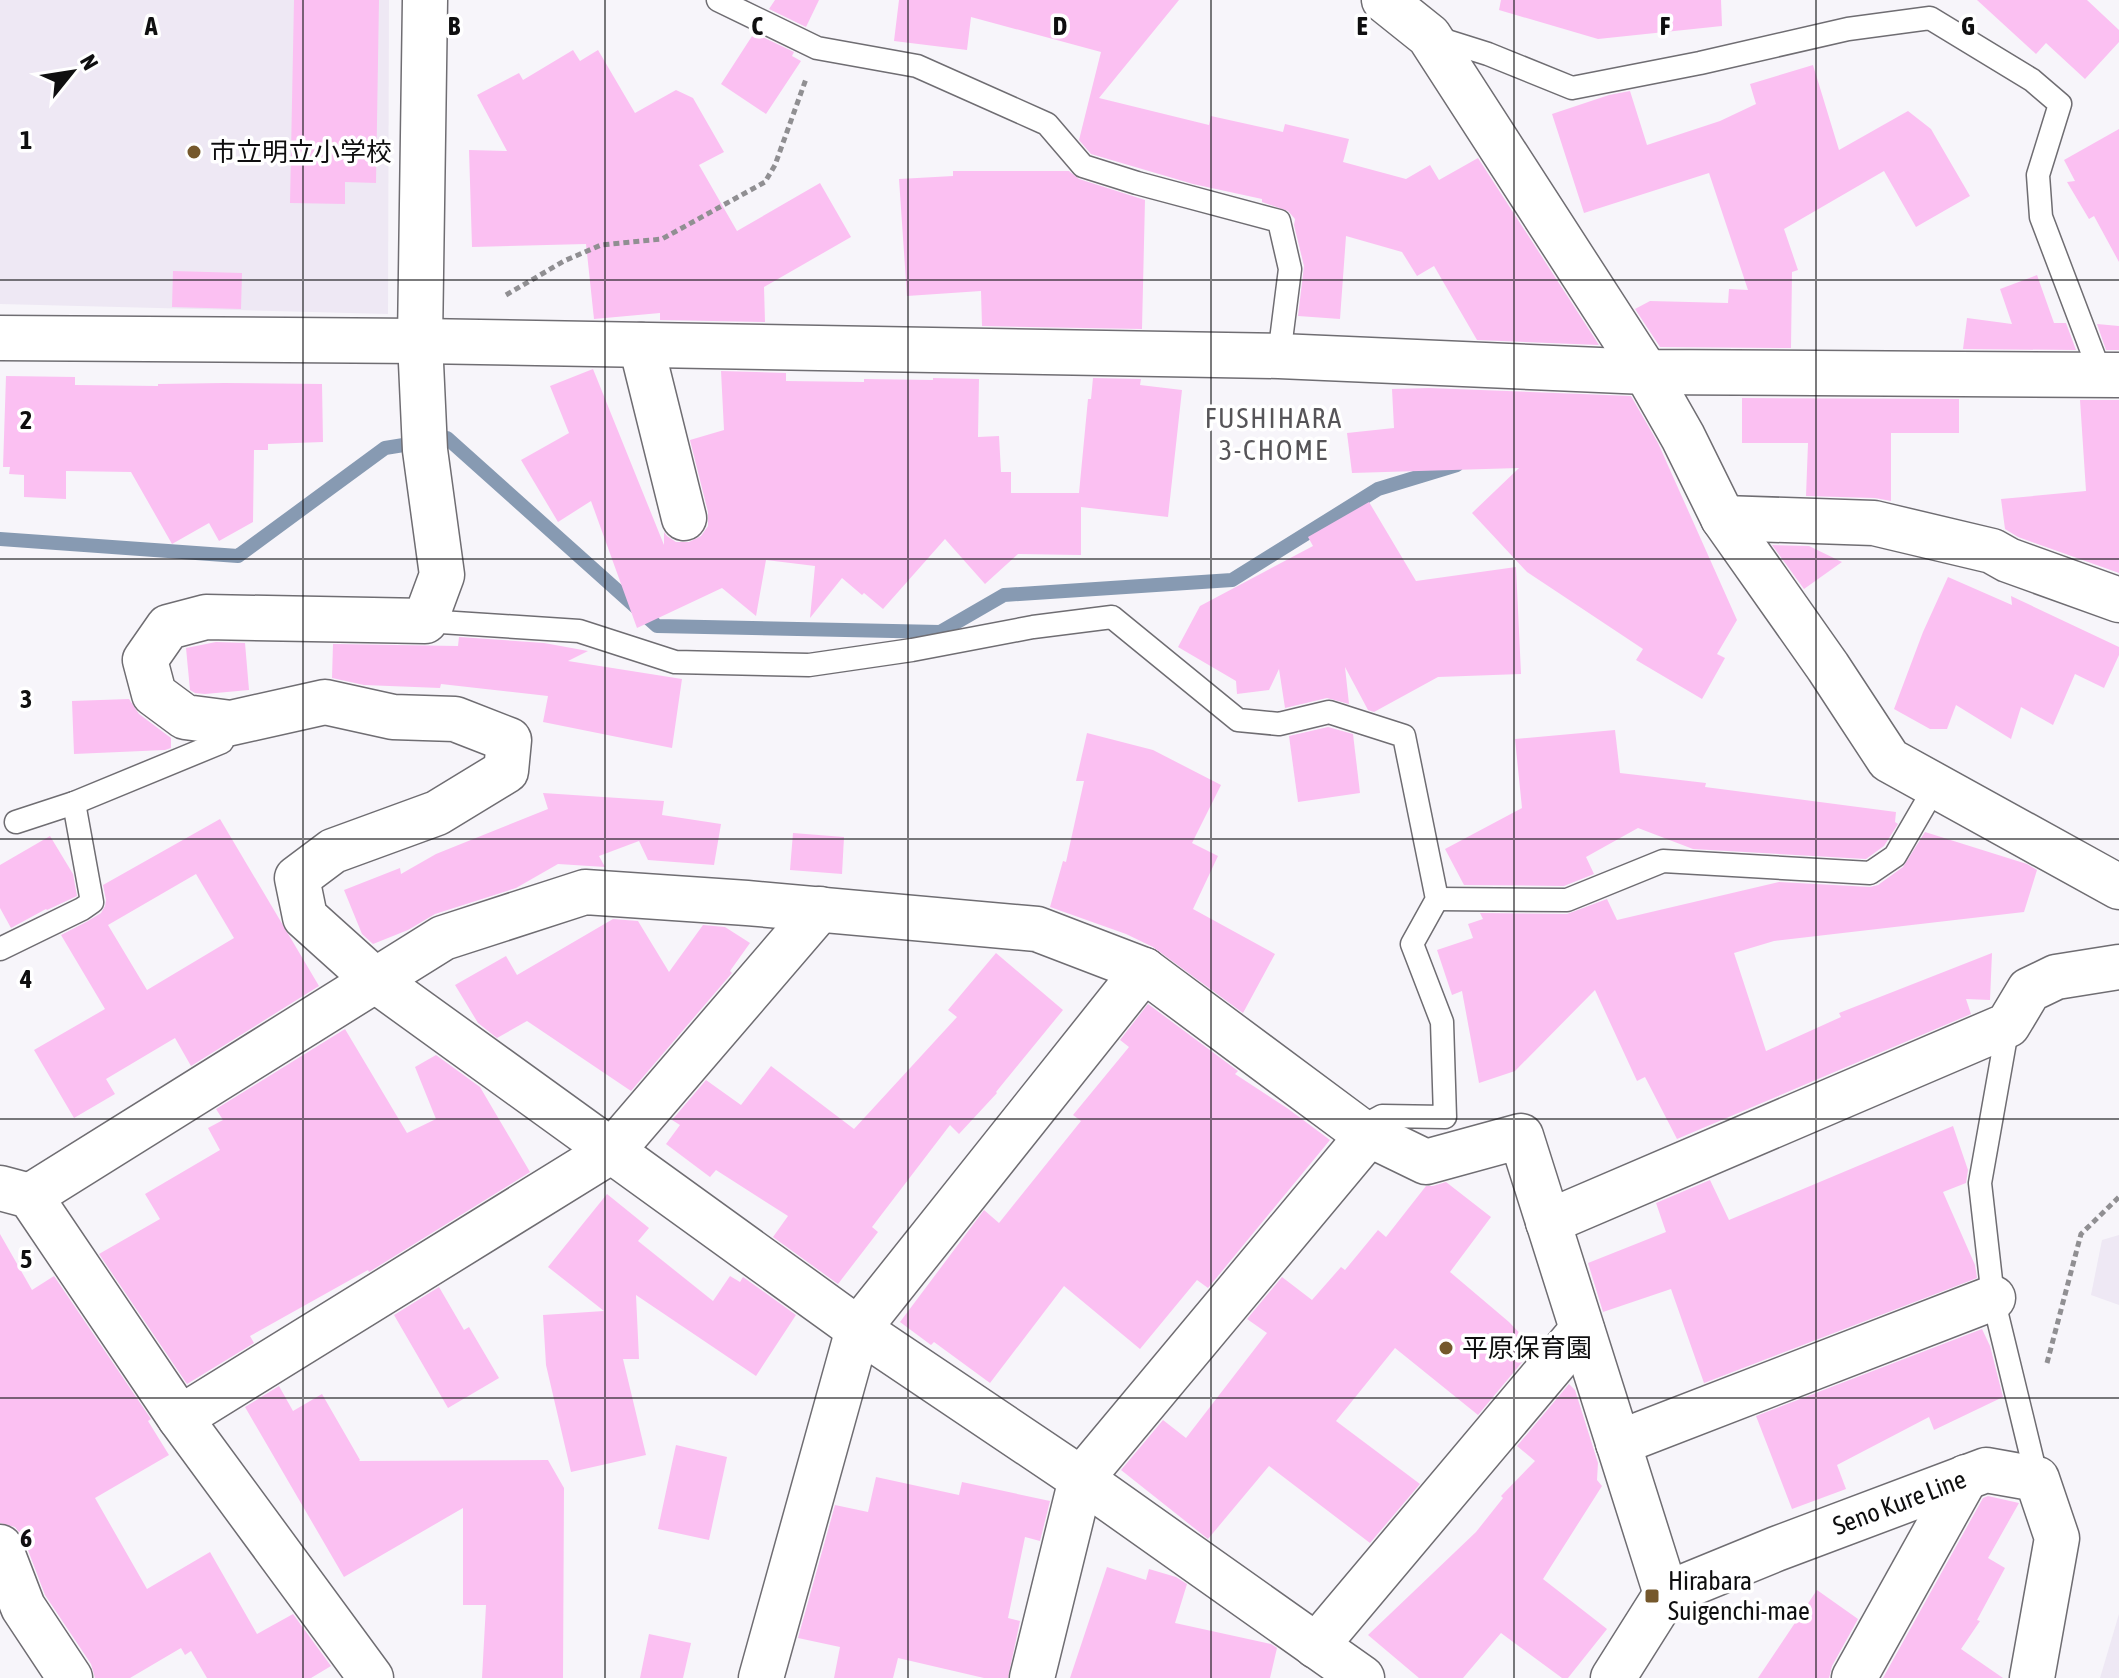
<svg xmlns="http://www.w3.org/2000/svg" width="2119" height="1678" font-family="'Asap Condensed','Noto Sans JP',sans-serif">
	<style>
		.built { fill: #eee8f4 }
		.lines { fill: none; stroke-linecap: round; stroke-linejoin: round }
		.stream { stroke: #879ab2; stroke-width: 14 }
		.building { fill: #fbc0f2; fill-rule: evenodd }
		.lane-casing { stroke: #6f6d72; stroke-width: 25 }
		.street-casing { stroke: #6f6d72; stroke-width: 47 }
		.secondary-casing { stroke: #6f6d72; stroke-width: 47 }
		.path { stroke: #908f92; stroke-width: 5; stroke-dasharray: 6 4; stroke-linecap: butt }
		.lane { stroke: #fff; stroke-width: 22 }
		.street { stroke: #fff; stroke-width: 44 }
		.secondary { stroke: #fff; stroke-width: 44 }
		.grid { fill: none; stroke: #0f0f10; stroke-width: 2; stroke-opacity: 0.55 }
		.poi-dot { fill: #75582c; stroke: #fff; stroke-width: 3 }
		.labels { text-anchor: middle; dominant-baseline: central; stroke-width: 7; stroke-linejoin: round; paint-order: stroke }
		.poi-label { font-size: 26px; fill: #0f0f10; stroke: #fff; text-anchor: start }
		.street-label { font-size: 26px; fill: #0f0f10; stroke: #fff }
		.neighbourhood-label { font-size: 28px; letter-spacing: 2px; fill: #565458; stroke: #fff }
		.grid-label { font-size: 26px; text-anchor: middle; font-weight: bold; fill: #0f0f10; stroke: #fff; stroke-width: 7; stroke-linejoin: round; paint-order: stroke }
	</style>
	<rect width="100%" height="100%" fill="#f7f5fa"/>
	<!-- built -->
	<g class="built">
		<polygon points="0,0 389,0 388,314 0,304"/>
		<polygon points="2119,1235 2119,1305 2091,1295 2102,1240"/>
		<polygon points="2119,1614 2119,1678 2100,1678"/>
	</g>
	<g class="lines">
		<!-- stream -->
		<polyline class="stream" points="0,539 238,556 385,448 447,438 657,626 940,632 1004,595 1232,580 1378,489 1457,465"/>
	</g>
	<!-- building -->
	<g class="building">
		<polygon points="294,0 379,0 376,183 345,182 345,204 290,203"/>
		<polygon points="775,0 819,0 806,27 769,9"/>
		<polygon points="899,0 1179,0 1099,98 1209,125 1211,116 1283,132 1285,124 1349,139 1343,162 1406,179 1430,165 1439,180 1478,158 1599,345 1477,340 1434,266 1417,276 1402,252 1346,236 1340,319 1298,316 1304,266 1294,225 1295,219 1288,211 1262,202 1262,199 1193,184 1091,154 1079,140 1101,52 971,17 967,50 894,41"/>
		<polygon points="1501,0 1721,0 1722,26 1598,39 1499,10"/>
		<polygon points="1977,0 2087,0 2119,30 2119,42 2085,79 2046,43 2036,54"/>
		<polygon points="754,33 794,52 792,56 801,61 766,114 721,84"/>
		<polygon points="573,50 580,61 598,50 635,113 676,90 693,98 724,152 699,165 737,231 820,183 851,237 764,287 765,322 660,320 660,313 594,319 586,244 472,247 469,150 507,151 477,95 519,73 523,80"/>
		<polygon points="1813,65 1839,150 1908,111 1931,129 1970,196 1916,227 1884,171 1784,229 1798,270 1792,272 1791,348 1660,347 1635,309 1650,301 1728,303 1729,289 1748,290 1709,173 1584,213 1552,114 1609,95 1630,91 1647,145 1720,121 1756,104 1750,84"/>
		<polygon points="2119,129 2119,262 2094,216 2089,219 2067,182 2075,181 2064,160"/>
		<polygon points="953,171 1069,171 1079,179 1145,200 1142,329 982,326 981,291 907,296 899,179 953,176"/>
		<polygon points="173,271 242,273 241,309 172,307"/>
		<polygon points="2037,275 2054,323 2066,323 2076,350 1963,349 1967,318 2012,324 2000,289"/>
		<polygon points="2097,324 2119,326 2119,350 2106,350"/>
		<polygon points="593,369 664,545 664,532 667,536 676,542 689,542 701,536 708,526 708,512 690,440 724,430 721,371 786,373 786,381 864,382 864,379 933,380 933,378 979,379 978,437 999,436 1001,472 1011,472 1011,493 1079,493 1088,399 1091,399 1093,378 1141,379 1140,385 1182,390 1168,517 1081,507 1081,555 1018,554 985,584 945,539 883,609 864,593 862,595 842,578 810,618 815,566 766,560 756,616 722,588 637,628 591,501 558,522 521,460 569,433 550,386"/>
		<polygon points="6,376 75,377 75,385 158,386 158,384 224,383 322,384 323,442 268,444 268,450 254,450 253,522 219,541 209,523 172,544 131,472 66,471 66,499 24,497 24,475 9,474 10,467 3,467"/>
		<polygon points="1429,388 1631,396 1658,443 1737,620 1717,654 1725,658 1702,699 1636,660 1643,649 1527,572 1472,513 1519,468 1352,473 1347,433 1394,428 1392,389"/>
		<polygon points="1742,398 1959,399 1959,433 1891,433 1891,501 1875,498 1806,496 1808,443 1742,443"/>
		<polygon points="2080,400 2119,400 2119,573 2018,537 2005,529 2001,499 2086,491"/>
		<polygon points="1369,502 1416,581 1516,567 1521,674 1438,677 1374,712 1368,710 1345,667 1349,704 1327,698 1285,708 1279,669 1269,690 1237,694 1236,681 1178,647 1200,606 1313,546 1308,537"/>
		<polygon points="1772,545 1809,546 1842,562 1804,589"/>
		<polygon points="1948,577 2012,605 2011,596 2119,647 2119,655 2104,688 2075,674 2053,725 2021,707 2011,739 1956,705 1947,729 1930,729 1894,709 1923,632"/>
		<polygon points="459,637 544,643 588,651 568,661 682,679 672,748 543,722 548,696 441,684 440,688 364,685 332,678 333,644 458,646"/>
		<polygon points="216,642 245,643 249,690 205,694 195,693 190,690 186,648"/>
		<polygon points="129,699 139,714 171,738 171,748 165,750 74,754 72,701"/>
		<polygon points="1328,727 1353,734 1360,793 1298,802 1289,736"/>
		<polygon points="1615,730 1620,773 1706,783 1705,787 1896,812 1895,822 1898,824 1884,846 1866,859 1693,849 1638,828 1586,857 1594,874 1564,886 1464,885 1445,849 1522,808 1515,739"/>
		<polygon points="1087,733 1153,750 1221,785 1192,843 1218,856 1193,909 1275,954 1243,1013 1153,947 1126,934 1050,907 1063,861 1066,862 1084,781 1076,781"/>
		<polygon points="543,793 664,801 662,815 721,824 714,865 648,860 639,841 599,856 605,867 558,864 516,888 435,914 408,930 373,944 362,934 344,890 400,868 401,874 436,854 548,809"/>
		<path d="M220 819 319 986 191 1066 175 1038 106 1079 115 1094 74 1118 34 1050 105 1009 61 935 88 921 101 913 105 906 106 900 103 885ZM196 874 234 938 147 990 108 925Z"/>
		<polygon points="1925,832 2027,864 2037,870 2024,912 1774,941 1734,953 1766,1051 1841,1017 1839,1013 1992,953 1990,1000 1966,999 1971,1014 1677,1139 1645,1077 1637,1081 1595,990 1515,1071 1479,1083 1462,991 1452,995 1437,950 1473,938 1468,924 1483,919 1480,913 1567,914 1607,899 1617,920 1779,882 1870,887 1878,885 1903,867"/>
		<polygon points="793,833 844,837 842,874 790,870"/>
		<polygon points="50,836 73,874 77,896 47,910 46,909 11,928 0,908 0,865"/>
		<polygon points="613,919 638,921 669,972 703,925 725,927 750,943 730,971 732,973 631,1091 527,1021 497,1038 478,1023 455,985 506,956 517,975"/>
		<polygon points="996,953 1063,1010 996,1092 997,1093 959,1134 950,1125 872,1227 878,1232 838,1284 773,1237 788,1216 716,1170 710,1177 666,1144 680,1125 672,1120 706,1080 741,1105 771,1066 854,1129 957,1017 948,1010"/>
		<polygon points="1148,1004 1238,1071 1235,1074 1287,1108 1330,1140 1208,1288 1197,1280 1140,1349 1064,1286 990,1383 934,1342 931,1345 900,1322 984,1210 999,1223 1081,1121 1073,1115 1129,1047 1120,1040"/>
		<polygon points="345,1029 407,1133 436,1119 415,1067 436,1055 480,1087 530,1172 369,1272 368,1270 250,1336 254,1343 187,1384 99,1254 160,1219 145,1194 220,1150 208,1128 223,1120 216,1109"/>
		<polygon points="1953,1126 1968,1170 1966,1183 1943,1192 1975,1265 1977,1278 1704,1383 1671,1289 1603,1312 1588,1263 1666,1232 1656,1203 1710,1180 1729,1220"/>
		<polygon points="1446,1182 1491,1217 1450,1272 1509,1322 1534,1348 1478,1415 1395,1348 1336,1421 1420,1484 1370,1543 1269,1466 1208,1539 1121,1470 1163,1420 1186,1438 1267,1333 1247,1319 1282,1277 1312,1300 1341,1267 1345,1270 1378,1230 1386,1237 1426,1186 1433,1186"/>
		<polygon points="607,1194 649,1228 638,1241 713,1301 730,1276 740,1282 743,1277 796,1315 756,1376 636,1295 639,1359 623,1359 646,1455 571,1472 546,1365 543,1315 604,1311 548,1267"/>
		<polygon points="0,1234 32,1290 54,1276 151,1419 148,1421 169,1455 95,1498 147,1589 210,1552 257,1634 293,1614 331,1666 311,1678 207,1678 191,1651 185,1655 181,1648 130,1678 95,1678 91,1664 45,1595 23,1537 15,1527 0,1523"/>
		<polygon points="439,1287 464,1330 469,1327 499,1378 448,1408 394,1315"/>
		<polygon points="1982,1329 1990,1346 2003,1397 1934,1430 1929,1417 1837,1465 1846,1489 1792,1509 1756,1416"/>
		<polygon points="1569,1384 1575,1390 1598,1463 1597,1480 1602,1486 1543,1579 1607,1629 1568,1678 1562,1678 1501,1633 1463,1678 1419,1678 1368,1635 1476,1532 1503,1498 1501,1496 1535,1461 1517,1446"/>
		<polygon points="279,1386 293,1411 322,1394 360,1460 359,1461 548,1460 564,1488 563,1678 482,1678 486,1605 463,1605 463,1508 344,1577 245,1407"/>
		<polygon points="676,1445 727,1457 709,1540 658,1529"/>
		<polygon points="876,1477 959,1495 962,1482 1050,1501 1040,1541 1025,1537 1008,1618 1020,1621 1008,1678 984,1678 898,1658 893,1678 834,1678 840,1647 798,1638 835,1505 868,1512"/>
		<polygon points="1988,1496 2019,1503 1988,1558 2005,1568 1977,1620 1980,1621 1961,1649 2003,1678 1883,1678 1983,1498"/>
		<polygon points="1107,1567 1146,1580 1149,1569 1176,1577 1187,1584 1175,1623 1271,1644 1277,1648 1270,1678 1070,1678"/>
		<polygon points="1817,1590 1858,1619 1832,1666 1829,1678 1758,1678"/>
		<polygon points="649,1634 691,1643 683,1678 640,1678"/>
	</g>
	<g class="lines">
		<defs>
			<g id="lane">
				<polyline points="718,0 817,48 917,66 1047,124 1083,166 1137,183 1279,221 1290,269 1279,356"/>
				<polyline points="1434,37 1488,54 1572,88 1700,63 1848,29 1930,18 2032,80 2060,104 2038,175 2041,217 2101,375"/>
				<polyline points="425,621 579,631 675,662 809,665 912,650 1033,627 1112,617 1238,720 1279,724 1329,712 1404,736 1437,899 1412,944 1442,1022 1445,1117 1382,1116 1358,1129"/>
				<polyline points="16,822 74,803 222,742 231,723"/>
				<polyline points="1437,899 1567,900 1663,861 1870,873 1895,856 1935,787"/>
				<polyline points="0,949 82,909 92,902 74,803"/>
				<polyline points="2008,1025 1980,1183 1993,1298 2037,1479"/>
			</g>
			<g id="street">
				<polyline points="425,0 420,341 425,450 442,575 425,621 206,617 168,627 145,660 154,694 185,717 231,723 325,702 393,717 455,719 509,740 506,771 437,813 333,851 297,878 305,917 375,980 858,1329 1081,1479 1362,1678"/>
				<polyline points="1384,0 1429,36 1646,372 1683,437 1723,518 1828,667 1889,760 2119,887"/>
				<polyline points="420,341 1279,356 1646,372 2119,375"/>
				<polyline points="641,345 684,518"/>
				<polyline points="1723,518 1874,523 1992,551 2008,560 2119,600"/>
				<polyline points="0,1188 30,1196 180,1418 371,1678"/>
				<polyline points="30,1196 443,938 585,892 747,903 1037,929 1144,970 1358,1129 1426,1162 1521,1136 1666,1594"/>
				<polyline points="1548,1222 2008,1025 2029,990 2056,977 2119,967"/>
				<polyline points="180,1418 613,1150 820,909"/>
				<polyline points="1618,1443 1993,1298"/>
				<polyline points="0,1547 23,1607 70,1678"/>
				<polyline points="1316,1646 1582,1330"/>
				<polyline points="761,1678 858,1329 1144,970"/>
				<polyline points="1032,1678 1081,1479 1369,1134"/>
				<polyline points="1854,1678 1966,1477"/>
			</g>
			<g id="secondary">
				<polyline points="0,338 420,341"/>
				<path id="s1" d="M1613 1678 1666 1594 1776 1549 1986 1470 2037 1479 2057 1538 2032 1678"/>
			</g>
		</defs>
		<!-- lane casing -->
		<use href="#lane" class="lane-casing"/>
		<!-- street casing -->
		<use href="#street" class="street-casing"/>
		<!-- secondary casing -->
		<use href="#secondary" class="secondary-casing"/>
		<!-- path -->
		<g class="path">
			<polyline points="506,295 564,261 601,245 662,239 765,182 775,165 806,79"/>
			<polyline points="2047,1363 2081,1234 2119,1197"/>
		</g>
		<!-- lane -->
		<use href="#lane" class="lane"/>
		<!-- street -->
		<use href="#street" class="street"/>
		<!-- secondary -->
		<use href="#secondary" class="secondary"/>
	</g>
	<!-- grid -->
	<path class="grid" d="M303 0V1678M605 0V1678M908 0V1678M1211 0V1678M1514 0V1678M1816 0V1678M0 280H2119M0 559H2119M0 839H2119M0 1119H2119M0 1398H2119"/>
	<!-- markers -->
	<g class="poi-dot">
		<circle cx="194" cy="152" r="8"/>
		<circle cx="1446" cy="1348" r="8"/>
		<rect x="1644" y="1588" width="16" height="16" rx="4"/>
	</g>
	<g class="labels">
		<!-- poi labels -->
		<g class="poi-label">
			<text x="210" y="152">市立明立小学校</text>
			<text x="1462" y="1348">平原保育園</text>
			<text x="1668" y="1581">Hirabara<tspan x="1668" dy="30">Suigenchi-mae</tspan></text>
		</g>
		<!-- street labels -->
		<g class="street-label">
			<text stroke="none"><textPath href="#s1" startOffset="350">Seno Kure Line</textPath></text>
		</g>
		<!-- neighbourhood labels -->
		<g class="neighbourhood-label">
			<text x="1274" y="418">FUSHIHARA<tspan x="1274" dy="32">3-CHOME</tspan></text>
		</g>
	</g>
	<g class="grid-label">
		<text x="151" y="35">A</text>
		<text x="454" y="35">B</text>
		<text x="757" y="35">C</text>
		<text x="1060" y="35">D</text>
		<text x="1362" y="35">E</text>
		<text x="1665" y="35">F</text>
		<text x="1968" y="35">G</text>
		<text x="26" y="149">1</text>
		<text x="26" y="429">2</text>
		<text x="26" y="708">3</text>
		<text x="26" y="988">4</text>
		<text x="26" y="1268">5</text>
		<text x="26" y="1547">6</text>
	</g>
	<!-- north arrow -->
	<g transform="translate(72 72) rotate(60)" stroke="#ffffff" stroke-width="6" paint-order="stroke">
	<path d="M0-6L14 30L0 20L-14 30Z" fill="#0f0f10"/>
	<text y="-12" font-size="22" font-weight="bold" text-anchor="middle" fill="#0f0f10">N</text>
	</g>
</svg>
